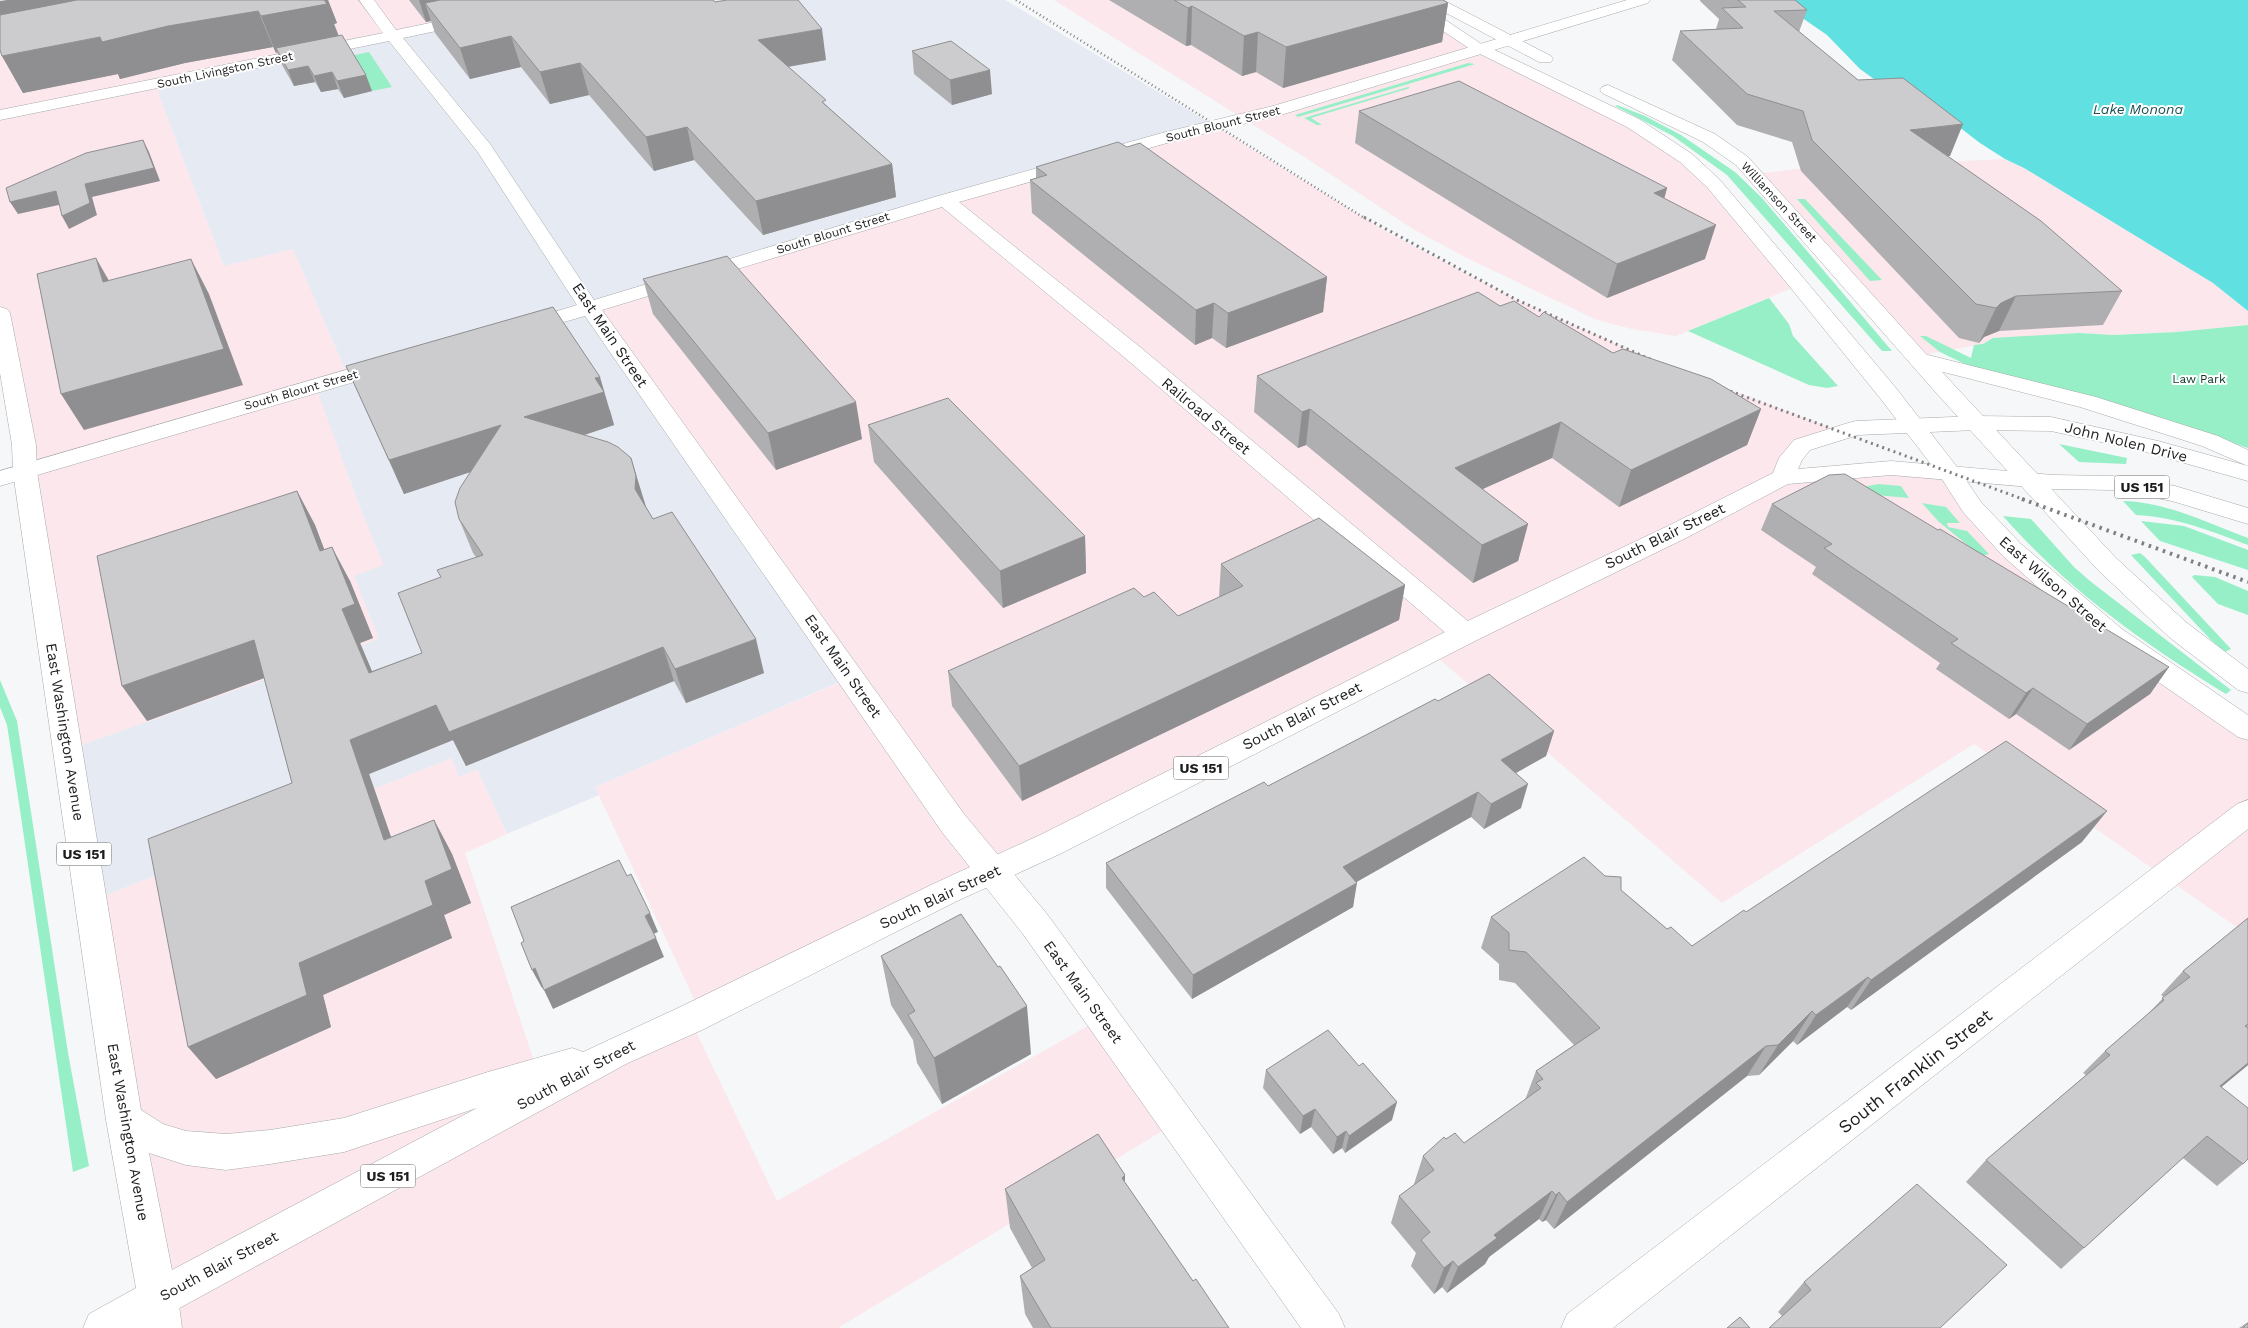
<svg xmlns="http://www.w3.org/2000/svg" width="2248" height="1328" font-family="'Work Sans',sans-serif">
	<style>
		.commercial { fill: #fce7ec }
		.built { fill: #e5eaf3 }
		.green { fill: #97efc7 }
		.water { fill: #60e0e1 }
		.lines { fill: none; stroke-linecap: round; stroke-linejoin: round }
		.street-casing { stroke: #a7a9ab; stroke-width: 1 }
		.secondary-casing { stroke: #a7a9ab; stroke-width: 1 }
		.primary-casing { stroke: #a7a9ab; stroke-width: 1 }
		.street { fill: #fff; fill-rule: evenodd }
		.secondary { fill: #fff; fill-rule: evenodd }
		.primary { fill: #fff; fill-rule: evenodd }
		.rail-far2 { stroke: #7e7f81; stroke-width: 2.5; stroke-dasharray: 1 3; stroke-linecap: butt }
		.rail-far1 { stroke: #7e7f81; stroke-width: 3; stroke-dasharray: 2 4; stroke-linecap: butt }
		.rail { stroke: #7e7f81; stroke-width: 4; stroke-dasharray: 2.5 5; stroke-linecap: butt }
		.wall { fill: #afafb1 }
		.shaded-wall { fill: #8f8e90 }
		.building { fill: #cccbce; stroke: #8f8e90 }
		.labels { text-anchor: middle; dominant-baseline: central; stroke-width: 4; stroke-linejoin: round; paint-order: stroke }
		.far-street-label { font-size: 12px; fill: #1c1d1e; stroke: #fff }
		.far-park-label { font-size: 12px; fill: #083625; stroke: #fff }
		.far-water-label { font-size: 14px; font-style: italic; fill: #195151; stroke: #fff }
		.shield { fill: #fff; stroke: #606162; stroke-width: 1 }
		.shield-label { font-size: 14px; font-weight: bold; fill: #1c1d1e }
		.street-label { font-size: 15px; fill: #1c1d1e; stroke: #fff }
		.near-street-label { font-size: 18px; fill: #1c1d1e; stroke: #fff }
	</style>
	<rect width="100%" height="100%" fill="#f5f7f9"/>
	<!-- commercial -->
	<g class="commercial">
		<polygon points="0,0 567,0 160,98 224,266 293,249 348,376 347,473 361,510 385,565 354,576 379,639 68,750 0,313"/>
		<polygon points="1054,0 1412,0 1475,46 1674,148 1799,285 1676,336 1632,329 1597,320 1467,258 1413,229 1306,158"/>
		<polygon points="1213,125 1382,229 1517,300 1662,364 1842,432 1809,442 1783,476 1949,472 1991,528 2248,729 2248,935 1974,744 1722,903 1431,652 701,1014 595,787 850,678 589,307"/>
		<polygon points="2005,159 2024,168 2213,283 2248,311 2248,325 2177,332 2112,335 2079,333 1989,340 1983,344 1917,356 1755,174 1797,169"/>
		<polygon points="452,758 477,769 507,834 465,853 538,1073 690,1019 777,1201 1102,1018 1177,1122 838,1328 162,1328 91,901"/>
	</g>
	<!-- built -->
	<polygon class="built" points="566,0 1005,0 1213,125 589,307 851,677 595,787 599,795 507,834 477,769 459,777 452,758 91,901 68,750 379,639 354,576 384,565 361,510 315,385 348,376 293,249 224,266 160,98 157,84"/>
	<!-- green -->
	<g class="green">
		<polygon points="369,52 392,87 372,91 355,63 289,76 286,70"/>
		<polygon points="1468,63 1475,64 1298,117 1295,115"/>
		<polygon points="1408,87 1410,88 1311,118 1322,125 1317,125 1304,118"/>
		<polygon points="1617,105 1645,116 1681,135 1735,172 1762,198 1892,351 1882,351 1727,175 1673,136 1615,106"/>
		<polygon points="1797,199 1805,199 1882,280 1870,281"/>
		<polygon points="1769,298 1789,324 1793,336 1838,386 1827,388 1809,385 1688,331"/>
		<polygon points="2248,325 2248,448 2129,408 1969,366 1940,352 1920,336 1926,336 1971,358 1974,345 1983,344 1993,338 2079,333 2113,335 2177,332"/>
		<polygon points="2059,444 2127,458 2126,464 2079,462"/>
		<polygon points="1878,484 1901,486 1909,498 1853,493 1863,487"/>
		<path d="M2123 501C2166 502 2208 523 2248 538V545C2211 531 2176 517 2136 515Z"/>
		<polygon points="1922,503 1946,507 1960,523 1947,523 1948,527 1967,531 1989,554 1981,556 1939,522"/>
		<path d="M2003 516 2031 519 2074 567 2090 581 2231 690 2226 694C2144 644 2067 589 2003 516Z"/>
		<polygon points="2141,521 2184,526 2248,550 2248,570 2160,541"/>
		<polygon points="2140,553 2145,557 2231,649 2225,652 2211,640 2131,555"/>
		<polygon points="2194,575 2215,577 2248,591 2248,615 2218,604 2192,577"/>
		<polygon points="0,680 17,721 68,1053 89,1166 73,1172 20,810 7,725 0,707"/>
	</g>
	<!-- water -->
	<polygon class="water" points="1766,0 2248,0 2248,311 2213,283 2024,168 2005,159 1980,143 1937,110 1874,79 1860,69 1827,35 1798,15"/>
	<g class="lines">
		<defs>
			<g id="street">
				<polygon points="359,0 374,0 396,30 469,15 474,17 477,20 474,23 403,38 490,144 594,300 938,196 1162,133 1273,106 1627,0 1650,0 1648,3 1284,114 1174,141 959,202 1140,347 1475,627 1478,634 1475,641 1465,643 1455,641 1124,357 942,207 602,310 964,814 1047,914 1339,1314 1345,1328 1301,1328 1023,934 942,832 585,316 525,333 518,331 515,327 518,323 577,305 477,151 389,41 0,120 0,110 383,33"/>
				<polygon points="387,358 395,360 398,365 395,370 0,486 0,471"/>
				<polygon points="2248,800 2248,829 1613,1328 1561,1328 1567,1314 2237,804"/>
			</g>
			<g id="secondary">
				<polygon points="1405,0 1420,0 1429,9 1480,43 1639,119 1692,154 1719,179 1795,268 1896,388 1957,467 1981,502 2021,544 2122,629 2248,715 2248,740 2238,737 2102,643 2075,620 2003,556 1963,512 1940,476 1880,398 1781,276 1707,187 1680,162 1627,127 1470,49 1419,15"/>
				<polygon points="1427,0 1443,0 1551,56 1553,59 1551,62 1539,62 1429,4"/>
				<polygon points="1608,85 1715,134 1748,157 1954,385 2116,558 2187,623 2248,669 2248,693 2238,690 2169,637 2098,570 1938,395 1736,165 1703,142 1602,93 1600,90 1602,87"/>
				<polygon points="158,1278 172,1284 178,1298 182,1328 142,1328 138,1298 144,1284"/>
			</g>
			<g id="primary">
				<path d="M0 307 7 309 10 313 36 445 37 472 141 1110 163 1124 186 1131 226 1134 270 1130 344 1118 488 1072 572 1048 583 1052 678 1008 933 884 1040 835 1455 627 1670 525 1773 473 1779 458 1794 440 1848 423 1856 421 1977 416 2051 417 2158 441 2248 466V481L2142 451 2051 431 1977 430 1858 435 1810 450 1802 460 1798 469 1891 461 2053 475 2113 476 2175 486 2248 508V524L2172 501 2113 490 2053 489 1891 475 1788 484 1688 537 1475 641 1062 853 955 902 702 1030 628 1063 143 1328H83L89 1314 136 1288 106 1120 13 472 12 445 0 373ZM477 1108 172 1270 149 1153 186 1165 226 1170 270 1164 344 1152Z"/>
				<polygon points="1920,353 2096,397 2218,436 2248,450 2248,466 2202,446 2080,407 1912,364 1909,359 1912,354"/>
			</g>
		</defs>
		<!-- street casing -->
		<use href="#street" class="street-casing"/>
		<!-- secondary casing -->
		<use href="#secondary" class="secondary-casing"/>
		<!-- primary casing -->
		<use href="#primary" class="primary-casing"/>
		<!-- street -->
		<use href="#street" class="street"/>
		<!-- secondary -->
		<use href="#secondary" class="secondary"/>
		<!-- primary -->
		<use href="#primary" class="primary"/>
		<!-- rail-far2 -->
		<polyline class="rail-far2" points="1016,0 1366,219"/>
		<!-- rail-far1 -->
		<g class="rail-far1">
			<polyline points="1364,217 1517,300 1652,360"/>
			<polyline points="1719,387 2025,500"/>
		</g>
		<!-- rail -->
		<polyline class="rail" points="2022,499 2248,582"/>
	</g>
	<!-- wall -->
	<g class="wall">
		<polygon points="328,0 337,23 334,24 339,36 372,91 344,98 338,89 321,92 315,82 294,86 282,65 277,52 276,53 273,47 185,63 120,79 118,74 23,93 2,56"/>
		<polygon points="409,0 713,0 715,2 826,60 788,67 827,106 892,164 896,197 763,235 694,160 654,171 589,95 550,104 521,67 470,79 435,33 431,21 426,22"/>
		<polygon points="1109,0 1443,0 1448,3 1442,42 1283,88 1256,72 1242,76 1191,45 1186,46"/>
		<polygon points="1700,0 1795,0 1807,10 1799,32 1950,156 1948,156 2122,291 2103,325 1999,331 1984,337 1979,343 1959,338 1801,171 1792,142 1737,125 1672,60 1680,31 1716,29 1719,19 1700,1"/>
		<polygon points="912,51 992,94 952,105 914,74"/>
		<polygon points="1359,111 1667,188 1664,199 1705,259 1607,298 1355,143"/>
		<polygon points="1036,167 1327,277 1323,312 1226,348 1212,338 1195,345 1032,213 1030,180 1036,178"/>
		<polygon points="643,279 862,439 776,470 653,314"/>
		<polygon points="1500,306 1539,317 1613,353 1761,409 1747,445 1619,507 1552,458 1482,489 1528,524 1518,561 1473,583 1306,445 1298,448 1254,412 1257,376"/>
		<polygon points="346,366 610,410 614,425 584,435 646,507 653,519 764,673 686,703 674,681 466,766 453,740 369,774 391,837 434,820 452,854 471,903 444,915 452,938 323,995 331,1027 216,1079 292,783 264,678 147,721 297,491 315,525 324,550 350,581 373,638 360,643 372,671 422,653 441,577 476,557 473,553 459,519 470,472 404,494"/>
		<polygon points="868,425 1085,536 1086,573 1003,608 874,462"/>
		<polygon points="1772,504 2169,667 2150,694 2069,750 2016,714 2009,719 1936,669 1940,663 1812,574 1816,567 1761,530"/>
		<polygon points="1221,564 1405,585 1399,620 1022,801 952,706 948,671 1144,597 1178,616 1219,597"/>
		<polygon points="1438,701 1554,731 1546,756 1516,773 1521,808 1484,829 1471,817 1356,882 1353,907 1192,999 1106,888 1106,863 1268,786"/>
		<polygon points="2082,842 1851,1010 1847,1007 1797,1045 1793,1041 1759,1075 1747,1076 1554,1229 1546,1220 1542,1222 1539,1219 1489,1257 1485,1264 1447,1293 1442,1287 1434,1294 1411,1266 1416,1253 1391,1223 1399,1196 1414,1185 1414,1184 1423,1156 1446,1139 1464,1143 1525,1100 1536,1071 1574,1045 1515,983 1499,980 1499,964 1481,948 1491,917 1621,890 1667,929 1692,946 1746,912"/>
		<polygon points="2248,918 2248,1027 2247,1028 2248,1028 2248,1065 2221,1087 2243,1164 2217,1186 2183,1158 2084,1248 2061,1269 1966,1182 1986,1160 2086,1075 2083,1073 2105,1051 2144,1018 2164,997 2161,995 2183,971"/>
		<polygon points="881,956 1031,1054 942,1104 917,1063 913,1040 891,1005"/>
		<polygon points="1266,1070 1392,1120 1345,1153 1342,1148 1333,1154 1311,1127 1300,1134 1263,1088"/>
		<polygon points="1125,1183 1193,1281 1229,1328 1033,1328 1025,1314 1020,1276 1032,1268 1010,1228 1005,1189"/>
		<polygon points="1804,1282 1940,1328 1782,1316 1778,1312"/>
		<polygon points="2248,1322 2248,1328 2239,1328"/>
	</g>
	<!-- shaded-wall -->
	<g class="shaded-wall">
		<polygon points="7,0 212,0 0,34 0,1"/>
		<polygon points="322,0 328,0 337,23 334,24 340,40 276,48 277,52 276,53 261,16"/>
		<polygon points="419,0 536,0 425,3 431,21 426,22"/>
		<polygon points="1448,3 1442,42 1283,88 1286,47"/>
		<polygon points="1192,6 1191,45 1186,46 1188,8"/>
		<polygon points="258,11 273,47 185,63 120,79 118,74 23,93 2,56 100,37"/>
		<polygon points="822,29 826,60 763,71 758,40"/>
		<polygon points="1258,32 1256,72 1242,76 1244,36"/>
		<polygon points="511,36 521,67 470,79 460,48"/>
		<polygon points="580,63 589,95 550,104 540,72"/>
		<polygon points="308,66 315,82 294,86 288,70"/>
		<polygon points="990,70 992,94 952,105 950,80"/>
		<polygon points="332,72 338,89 321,92 314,76"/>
		<polygon points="366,75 372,91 344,98 337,81"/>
		<polygon points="1963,124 1950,156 1897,161 1910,130"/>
		<polygon points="687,127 694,160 654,171 646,137"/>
		<polygon points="143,140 149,152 160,181 92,197 97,215 69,229 62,216 85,184"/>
		<polygon points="892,164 896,197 763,235 756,201"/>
		<polygon points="1667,188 1658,221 1654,193"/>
		<polygon points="56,191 63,204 18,214 10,202"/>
		<polygon points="1716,225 1705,259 1607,298 1617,264"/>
		<polygon points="96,258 116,293 103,282"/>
		<polygon points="191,259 209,294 243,385 84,430 61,394"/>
		<polygon points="1327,277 1323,312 1226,348 1228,313"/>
		<polygon points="2016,296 1999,331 1984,337 1979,343 1996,308 2001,303"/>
		<polygon points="1214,303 1212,338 1195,345 1196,310"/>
		<polygon points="600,377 614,425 536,451 524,417 595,378"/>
		<polygon points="856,402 862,439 776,470 768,433"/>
		<polygon points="1310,409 1306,445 1298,448 1302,412"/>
		<polygon points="1761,409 1747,445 1619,507 1631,470"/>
		<polygon points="1561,422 1552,458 1447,505 1455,468"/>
		<polygon points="501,425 513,458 404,494 389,460"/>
		<polygon points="631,458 647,510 635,489"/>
		<polygon points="297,491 315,525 338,585 320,551"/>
		<polygon points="1528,524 1518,561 1473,583 1482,545"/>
		<polygon points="1085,536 1086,573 1003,608 1000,571"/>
		<polygon points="332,547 350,581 373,638 360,643 387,707 369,673 342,609"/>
		<polygon points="1405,585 1399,620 1022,801 1019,766"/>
		<polygon points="756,639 764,673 686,703 675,669"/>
		<polygon points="254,640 275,674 147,721 122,686"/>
		<polygon points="663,647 674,681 466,766 453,740 369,774 404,874 384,840 350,740 436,705"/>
		<polygon points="2169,667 2150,694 2069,750 2087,724"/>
		<polygon points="2033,688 2016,714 2009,719 2026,693"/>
		<polygon points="1554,731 1546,756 1494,785 1501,760"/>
		<polygon points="1528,784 1521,808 1484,829 1491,804"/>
		<polygon points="1478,792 1471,817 1339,892 1343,867"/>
		<polygon points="2107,811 2082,842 1851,1010 1871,980"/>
		<polygon points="434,820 452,854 471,903 444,915 452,938 323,995 331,1027 216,1079 188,1047 299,963"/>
		<polygon points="1357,883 1353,907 1192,999 1193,975"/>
		<polygon points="650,913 658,932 653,934 645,916"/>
		<polygon points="656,938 664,957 553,1009 544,990"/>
		<polygon points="535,968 545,987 542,988 532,970"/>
		<polygon points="1868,977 1847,1007 1797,1045 1816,1015"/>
		<polygon points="1027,1006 1031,1054 942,1104 934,1058"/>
		<polygon points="1812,1011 1793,1041 1759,1075 1778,1045"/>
		<polygon points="1766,1046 1747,1076 1554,1229 1567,1202"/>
		<polygon points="2248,1063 2248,1065 2195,1109 2220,1086"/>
		<polygon points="1397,1102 1392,1120 1345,1153 1349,1136"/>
		<polygon points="1315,1109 1311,1127 1300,1134 1303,1116"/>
		<polygon points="1346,1131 1342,1148 1333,1154 1337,1137"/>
		<polygon points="1125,1175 1125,1215 1122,1178"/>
		<polygon points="1552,1191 1539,1219 1489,1257 1485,1264 1447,1293 1458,1267 1494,1235"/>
		<polygon points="1559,1192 1546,1220 1542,1222 1556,1195"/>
		<polygon points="1453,1261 1442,1287 1434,1294 1444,1268"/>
	</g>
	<!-- building -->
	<g class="building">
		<polygon points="77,0 324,0 327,4 261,16 258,11 168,26 102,42 100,37 2,56 0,50 0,15"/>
		<polygon points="440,0 713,0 715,2 727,0 798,0 822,29 758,40 826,100 822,102 892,164 756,201 687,127 646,137 580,63 540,72 511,36 460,48 425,3"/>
		<polygon points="1174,0 1443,0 1448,3 1286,47 1258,32 1244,36 1192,6 1188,8"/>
		<polygon points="1738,0 1795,0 1807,10 1774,11 1858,80 1903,78 1963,124 1910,130 2041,221 2122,291 2016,296 2001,303 1996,308 1976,304 1812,140 1803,111 1747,94 1680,31 1743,28 1722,8 1746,7"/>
		<polygon points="342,35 366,75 337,81 332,72 314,76 308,66 288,70 276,48"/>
		<polygon points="951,41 990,70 950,80 912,51"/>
		<polygon points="1459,81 1667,188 1654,193 1716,225 1617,264 1359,111"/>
		<polygon points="143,140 154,168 85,184 90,203 62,216 56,191 10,202 6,188 86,153"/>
		<polygon points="1118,142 1127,147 1140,143 1327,277 1228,313 1214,303 1196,310 1030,180 1047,175 1036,167"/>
		<polygon points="727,256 856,402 768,433 643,279"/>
		<polygon points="96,258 103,282 191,259 224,349 61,394 37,274"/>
		<polygon points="1478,292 1500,306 1514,301 1539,317 1544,312 1613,353 1623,349 1711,379 1761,409 1631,470 1561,422 1455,468 1528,524 1482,545 1310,409 1302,412 1257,376"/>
		<polygon points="553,307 600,377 595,378 604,392 524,417 608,442 618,447 631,458 636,476 635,489 653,519 672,512 756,639 675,669 663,647 449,732 436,705 350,740 384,840 434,820 452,869 425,881 433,905 299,963 307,995 188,1047 148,839 292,783 254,640 122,686 97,556 297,491 320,551 332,547 355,604 342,609 369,673 422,653 398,593 441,577 437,570 483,555 459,519 455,502 460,488 501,425 389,460 346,366"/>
		<polygon points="948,398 1085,536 1000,571 868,425"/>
		<polygon points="1845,474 1938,530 1940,529 2169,667 2087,724 2033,688 2026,693 1951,643 1958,639 1824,548 1832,544 1772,504 1829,475"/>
		<polygon points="1319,518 1405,585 1019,766 948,671 1134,588 1144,597 1154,592 1178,616 1243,586 1221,564"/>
		<polygon points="1489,674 1554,731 1501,760 1528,784 1491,804 1478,792 1343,867 1357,883 1193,975 1106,863 1264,782 1268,786 1435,699 1438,701"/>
		<polygon points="2006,741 2107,811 1871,980 1868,977 1816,1015 1812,1011 1778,1045 1766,1046 1567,1202 1559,1192 1556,1195 1552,1191 1494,1235 1497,1238 1458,1267 1453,1261 1444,1268 1421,1240 1430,1232 1399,1196 1434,1170 1423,1156 1444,1137 1446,1139 1455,1133 1464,1143 1541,1088 1536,1083 1543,1079 1536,1071 1600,1028 1526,952 1509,950 1509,933 1491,917 1584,857 1605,876 1621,877 1621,890 1667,929 1671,927 1692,946 1744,910 1746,912"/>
		<polygon points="619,860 627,876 631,874 650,913 645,916 656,938 544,990 535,968 532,970 521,943 524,941 511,907"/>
		<polygon points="961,914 998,967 1000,966 1027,1006 934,1058 908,1015 915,1011 881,956"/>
		<polygon points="2248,918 2248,1024 2245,1026 2248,1028 2248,1063 2220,1086 2248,1108 2248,1159 2243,1164 2207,1136 2084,1248 1986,1160 2110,1055 2105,1051 2164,1000 2162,998 2190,977 2183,971"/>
		<polygon points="1328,1030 1359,1066 1363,1063 1397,1102 1349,1136 1346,1131 1337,1137 1315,1109 1303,1116 1266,1070"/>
		<polygon points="1098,1134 1125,1175 1122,1178 1193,1281 1196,1279 1229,1328 1051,1328 1020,1276 1045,1260 1005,1189"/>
		<polygon points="1917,1184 2007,1265 1940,1328 1769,1328 1811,1290 1804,1282"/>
		<polygon points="1740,1317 1750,1328 1727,1328"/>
		<polygon points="2248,1323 2248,1328 2243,1328"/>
	</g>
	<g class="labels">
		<!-- far-street labels -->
		<g class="far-street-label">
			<text transform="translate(225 70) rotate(-12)">South Livingston Street</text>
			<text transform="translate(1223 124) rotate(-14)">South Blount Street</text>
			<text transform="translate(1779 202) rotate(47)">Williamson Street</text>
			<text transform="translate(833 233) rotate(-17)">South Blount Street</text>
			<text transform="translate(301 390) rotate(-16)">South Blount Street</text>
		</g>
		<!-- far-park labels -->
		<g class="far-park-label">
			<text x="2199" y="379">Law Park</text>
		</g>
		<!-- far-water labels -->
		<g class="far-water-label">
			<text x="2138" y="109">Lake Monona</text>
		</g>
		<!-- shield labels -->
		<g class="shield">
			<rect x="2114.5" y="475.5" width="55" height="23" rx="4"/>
			<rect x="1173.5" y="756.5" width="55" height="23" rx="4"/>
			<rect x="56.5" y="842.5" width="55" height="23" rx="4"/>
			<rect x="360.5" y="1164.5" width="55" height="23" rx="4"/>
		</g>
		<g class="shield-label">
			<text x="2142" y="487">US 151</text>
			<text x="1201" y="768">US 151</text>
			<text x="84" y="854">US 151</text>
			<text x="388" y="1176">US 151</text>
		</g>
		<!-- street labels -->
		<g class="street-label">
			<text transform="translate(610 335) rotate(56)">East Main Street</text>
			<text transform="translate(1206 416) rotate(40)">Railroad Street</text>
			<text transform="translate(2126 442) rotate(14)">John Nolen Drive</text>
			<text transform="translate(1665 536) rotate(-26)">South Blair Street</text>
			<text transform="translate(2053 584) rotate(41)">East Wilson Street</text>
			<text transform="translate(843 666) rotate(55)">East Main Street</text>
			<text transform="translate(1302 716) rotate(-27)">South Blair Street</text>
			<text transform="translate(65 732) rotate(81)">East Washington Avenue</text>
			<text transform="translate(940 897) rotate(-25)">South Blair Street</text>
			<text transform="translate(1083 992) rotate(54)">East Main Street</text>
			<text transform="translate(576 1075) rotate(-28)">South Blair Street</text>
			<text transform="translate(128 1132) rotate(80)">East Washington Avenue</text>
			<text transform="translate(219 1266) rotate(-28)">South Blair Street</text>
		</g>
		<!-- near-street labels -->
		<g class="near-street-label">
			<text transform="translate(1915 1071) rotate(-38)">South Franklin Street</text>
		</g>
	</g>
</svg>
